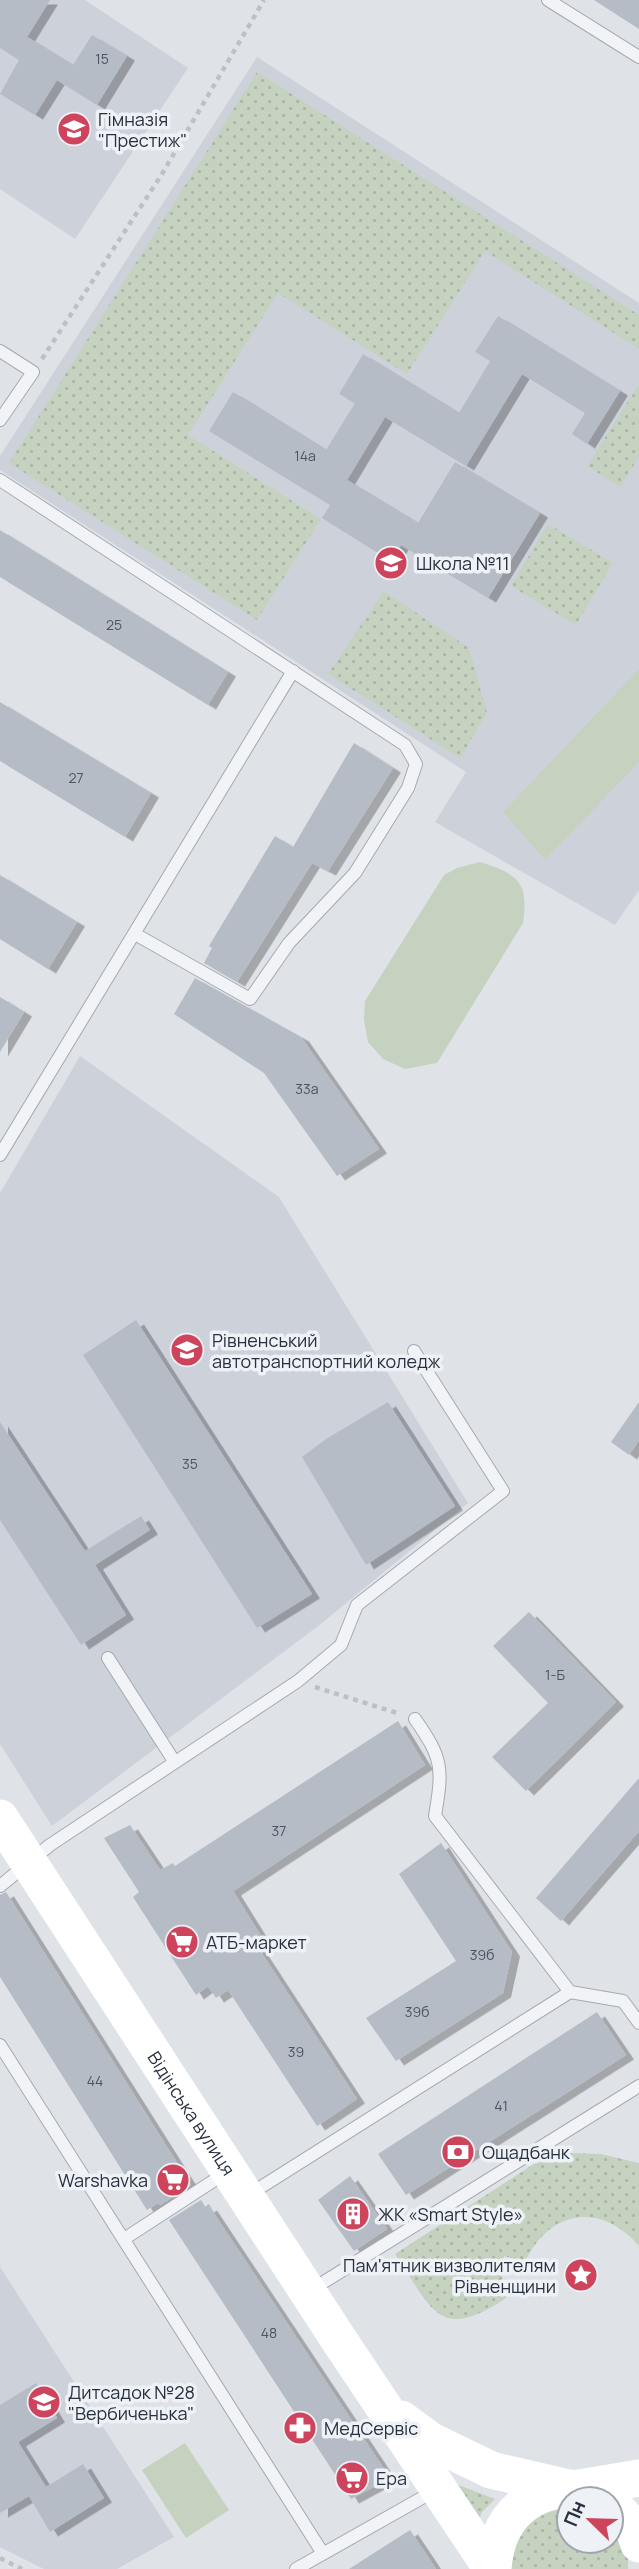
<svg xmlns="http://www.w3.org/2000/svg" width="639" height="2569" font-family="Manrope,sans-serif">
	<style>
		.built { fill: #cdd2da }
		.grass { fill: url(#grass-dots) }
		.garden { fill: #c5d2c0 }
		.building { fill: #b6bcc5; filter: url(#shadow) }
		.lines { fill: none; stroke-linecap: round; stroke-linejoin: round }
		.service-casing { stroke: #a4aab2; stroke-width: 14 }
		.path { stroke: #bdc1c6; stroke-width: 4.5; stroke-dasharray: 5 5; stroke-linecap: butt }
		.service { stroke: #f1f3f6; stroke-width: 12 }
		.secondary { stroke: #fff; stroke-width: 37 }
		.labels { text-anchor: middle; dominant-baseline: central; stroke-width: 7; stroke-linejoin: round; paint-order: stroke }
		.number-label { font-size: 14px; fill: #4c5460 }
		.poi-label { font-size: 18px; fill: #28313f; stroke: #eef1f6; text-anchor: start }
		.street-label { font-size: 18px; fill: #28313f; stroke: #eef1f6 }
	</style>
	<defs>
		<pattern id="grass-dots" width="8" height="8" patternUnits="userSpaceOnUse" patternTransform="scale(1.75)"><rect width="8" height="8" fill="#c5d2c0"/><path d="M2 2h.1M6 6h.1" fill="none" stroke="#a9b5a6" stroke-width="1.8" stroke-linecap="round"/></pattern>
		<filter id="shadow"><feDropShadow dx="8" dy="4.5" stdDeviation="0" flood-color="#0004"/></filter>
	</defs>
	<rect width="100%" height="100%" fill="#dfe3e8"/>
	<!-- built -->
	<g class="built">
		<polygon points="0,0 85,0 188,68 75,239 0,189"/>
		<polygon points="257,57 639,303 639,890 615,925 435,822 466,772 0,470 0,456"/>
		<polygon points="80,1056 279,1197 468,1503 317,1627 52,1826 0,1744 0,1193"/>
		<polygon points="0,2267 174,2537 117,2569 44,2569 0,2547"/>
	</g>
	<!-- grass -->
	<g class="grass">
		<polygon points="257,72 639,315 639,349 485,251 407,374 278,293 188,435 321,519 257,620 9,463"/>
		<polygon points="639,384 639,457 620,487 587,466"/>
		<polygon points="548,524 613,563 576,625 511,586"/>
		<polygon points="384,591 469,648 487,713 460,758 328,674"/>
		<path d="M572 2153 601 2154 639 2163V2246C601 2201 549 2210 525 2262L504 2256 502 2275 506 2298C438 2344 432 2308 395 2254L534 2164Z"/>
		<polygon points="443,2479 495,2499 482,2512 475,2530"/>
		<polygon points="569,2502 569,2541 611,2541 611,2521 628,2551 628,2569 508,2569 509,2547 531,2515"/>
	</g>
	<!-- garden -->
	<g class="garden">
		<polygon points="639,669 639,762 545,860 503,812"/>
		<path d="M480 862C518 874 529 882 523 923L437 1063 405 1069 383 1059 368 1042 364 1020 365 1001 444 875 457 868Z"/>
		<polygon points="185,2443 229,2510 186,2538 142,2470"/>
	</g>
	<!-- building -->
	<g class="building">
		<polygon points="0,0 50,0 27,37 73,65 92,35 127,56 97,105 57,80 35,115 0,94 19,60 0,48"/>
		<polygon points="594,0 639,0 639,29"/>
		<polygon points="498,316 620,391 587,444 572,434 585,413 522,374 466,466 385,417 347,480 418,523 455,462 540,513 488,598 401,545 391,561 322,518 330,505 209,431 233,392 326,450 355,403 339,394 363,354 459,413 490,361 475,352"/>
		<polygon points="0,530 228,672 208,705 0,577"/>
		<polygon points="0,702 151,793 125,837 0,761"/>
		<polygon points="354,743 393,768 328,871 312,863 237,982 204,963 212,948 209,946 275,836 293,847"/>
		<polygon points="0,875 77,922 48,969 0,939"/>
		<polygon points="195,978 301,1037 379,1149 337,1176 264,1073 174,1014"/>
		<polygon points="0,997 24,1012 0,1052"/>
		<polygon points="136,1320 312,1594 257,1628 83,1355"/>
		<polygon points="388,1402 455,1506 366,1565 302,1457 326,1439"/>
		<polygon points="639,1402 639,1440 629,1455 611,1442"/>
		<polygon points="0,1422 85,1551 141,1516 150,1530 95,1565 126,1615 81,1645 0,1520"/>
		<polygon points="529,1612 616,1702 526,1791 492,1757 548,1703 493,1646"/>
		<polygon points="398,1721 425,1765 233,1891 264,1941 257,1946 357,2099 317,2126 228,1990 216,1998 208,1986 196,1995 133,1897 139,1892 104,1838 130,1825 160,1870 173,1863 175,1866"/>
		<polygon points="639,1778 639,1831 561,1921 536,1898"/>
		<polygon points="441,1843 512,1952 503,1993 396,2061 366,2018 456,1961 399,1874"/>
		<polygon points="6,1892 191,2185 160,2205 158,2203 147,2210 0,1977 0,1895"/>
		<polygon points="597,2012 626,2055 406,2195 378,2154"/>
		<polygon points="350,2176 387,2229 354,2251 318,2200"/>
		<polygon points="201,2200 206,2208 209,2206 390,2478 351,2499 169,2220"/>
		<polygon points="36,2383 57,2418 18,2442 46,2487 83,2464 104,2498 50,2532 29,2496 0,2513 0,2405"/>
		<polygon points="410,2530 436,2569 349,2569"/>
	</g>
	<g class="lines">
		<defs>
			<g id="service">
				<polyline points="548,0 639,57"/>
				<polyline points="0,351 33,372 0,420"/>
				<polyline points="0,480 405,745 416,764 408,788 355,873 289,943 250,999 135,934"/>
				<polyline points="0,1155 293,671"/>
				<polyline points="108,1658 174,1761"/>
				<polyline points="0,1886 50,1845 298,1681 341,1645 357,1605 503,1491 414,1351"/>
				<polyline points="570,1992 623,2001 639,2023"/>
				<polyline points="0,2045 322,2552"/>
				<path d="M250 2194 570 1992 435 1816C443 1768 443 1759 415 1719"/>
				<polyline points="124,2239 227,2172"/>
				<polyline points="311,2290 639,2086"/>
				<polyline points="296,2569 436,2490"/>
			</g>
		</defs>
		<!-- service casing -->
		<use href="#service" class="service-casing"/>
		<!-- path -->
		<g class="path">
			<polyline points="42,359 162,174 264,0"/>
			<polyline points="315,1687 400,1714"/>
			<polyline points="0,2558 22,2569"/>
		</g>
		<!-- service -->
		<use href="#service" class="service"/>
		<!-- secondary -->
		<g class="secondary">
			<path id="s1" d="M0 1818 339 2340 492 2569"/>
			<polyline points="401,2419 431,2441 491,2470 573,2489 639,2478"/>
			<polyline points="611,2503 632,2525 639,2544"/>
			<path d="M493 2569C496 2522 523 2492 570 2489"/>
		</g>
	</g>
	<!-- icons -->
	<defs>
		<symbol id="school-disc" viewBox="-11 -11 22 22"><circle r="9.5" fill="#cd445c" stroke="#eef1f6"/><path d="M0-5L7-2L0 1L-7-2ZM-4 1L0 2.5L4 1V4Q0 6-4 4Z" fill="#fff"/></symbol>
		<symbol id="university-disc" viewBox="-11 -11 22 22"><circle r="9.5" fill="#cd445c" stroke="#eef1f6"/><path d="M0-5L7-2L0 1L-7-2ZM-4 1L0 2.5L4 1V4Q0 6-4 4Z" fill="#fff"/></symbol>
		<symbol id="supermarket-disc" viewBox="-11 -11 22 22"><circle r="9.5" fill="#cd445c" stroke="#eef1f6"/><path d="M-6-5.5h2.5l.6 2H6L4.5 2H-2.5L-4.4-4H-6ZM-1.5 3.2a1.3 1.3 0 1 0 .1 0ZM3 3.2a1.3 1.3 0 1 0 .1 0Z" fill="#fff"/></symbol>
		<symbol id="bank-disc" viewBox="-11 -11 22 22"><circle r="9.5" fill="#cd445c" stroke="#eef1f6"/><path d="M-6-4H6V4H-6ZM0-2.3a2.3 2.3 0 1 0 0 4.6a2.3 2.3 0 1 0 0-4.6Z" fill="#fff"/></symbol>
		<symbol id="building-disc" viewBox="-11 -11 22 22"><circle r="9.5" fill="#cd445c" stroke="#eef1f6"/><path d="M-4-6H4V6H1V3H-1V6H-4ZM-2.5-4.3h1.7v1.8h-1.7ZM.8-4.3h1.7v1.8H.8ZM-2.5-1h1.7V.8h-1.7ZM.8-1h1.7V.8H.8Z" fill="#fff"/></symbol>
		<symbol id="sight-disc" viewBox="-11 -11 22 22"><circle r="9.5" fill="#cd445c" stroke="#eef1f6"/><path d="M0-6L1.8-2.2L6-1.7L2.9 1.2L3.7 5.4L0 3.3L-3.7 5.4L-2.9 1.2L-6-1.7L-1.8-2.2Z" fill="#fff"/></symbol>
		<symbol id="pharmacy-disc" viewBox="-11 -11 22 22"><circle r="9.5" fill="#cd445c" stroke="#eef1f6"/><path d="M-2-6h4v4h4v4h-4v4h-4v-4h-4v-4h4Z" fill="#fff"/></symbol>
	</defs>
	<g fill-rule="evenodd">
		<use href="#school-disc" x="55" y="110" width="38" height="38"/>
		<use href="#school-disc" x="372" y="544" width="38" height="38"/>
		<use href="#university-disc" x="168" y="1331" width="38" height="38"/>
		<use href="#supermarket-disc" x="163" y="1923" width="38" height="38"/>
		<use href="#bank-disc" x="439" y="2133" width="38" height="38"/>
		<use href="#supermarket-disc" x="154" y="2161" width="38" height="38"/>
		<use href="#building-disc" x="334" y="2195" width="38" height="38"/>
		<use href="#sight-disc" x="562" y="2256" width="38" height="38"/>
		<use href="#school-disc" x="25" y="2383" width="38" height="38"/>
		<use href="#pharmacy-disc" x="281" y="2409" width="38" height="38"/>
		<use href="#supermarket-disc" x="333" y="2459" width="38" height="38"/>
	</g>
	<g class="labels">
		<!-- number labels -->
		<g class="number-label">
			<text x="102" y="58">15</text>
			<text x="305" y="455">14а</text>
			<text x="114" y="624">25</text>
			<text x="76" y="777">27</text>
			<text x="307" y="1088">33а</text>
			<text x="190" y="1463">35</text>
			<text x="555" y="1674">1-Б</text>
			<text x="279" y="1830">37</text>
			<text x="482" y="1954">39б</text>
			<text x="417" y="2011">39б</text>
			<text x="296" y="2051">39</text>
			<text x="95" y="2080">44</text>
			<text x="501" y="2105">41</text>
			<text x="269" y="2332">48</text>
		</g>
		<!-- poi labels -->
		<g class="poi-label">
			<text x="98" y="119">Гімназія<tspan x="98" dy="21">"Престиж"</tspan></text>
			<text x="416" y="563">Школа №11</text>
			<text x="212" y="1340">Рівненський<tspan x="212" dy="21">автотранспортний коледж</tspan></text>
			<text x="206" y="1942">АТБ-маркет</text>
			<text x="482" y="2152">Ощадбанк</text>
			<text x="148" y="2180" text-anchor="end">Warshavka</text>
			<text x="378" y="2214">ЖК «Smart Style»</text>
			<text x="556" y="2265" text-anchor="end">Пам'ятник визволителям<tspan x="556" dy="21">Рівненщини</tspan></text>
			<text x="68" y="2392">Дитсадок №28<tspan x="68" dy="21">"Вербиченька"</tspan></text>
			<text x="324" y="2428">МедСервіс</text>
			<text x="376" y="2478">Ера</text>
		</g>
		<!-- street labels -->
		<g class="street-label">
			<text stroke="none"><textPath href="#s1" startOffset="352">Відінська вулиця</textPath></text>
		</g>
	</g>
	<!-- north arrow -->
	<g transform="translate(590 2520) rotate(293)"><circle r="33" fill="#eef1f6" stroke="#9fa4ad" stroke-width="2"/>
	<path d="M0-5L12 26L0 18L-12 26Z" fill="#cd445c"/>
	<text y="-10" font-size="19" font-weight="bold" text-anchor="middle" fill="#28313f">Пн</text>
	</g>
</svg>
